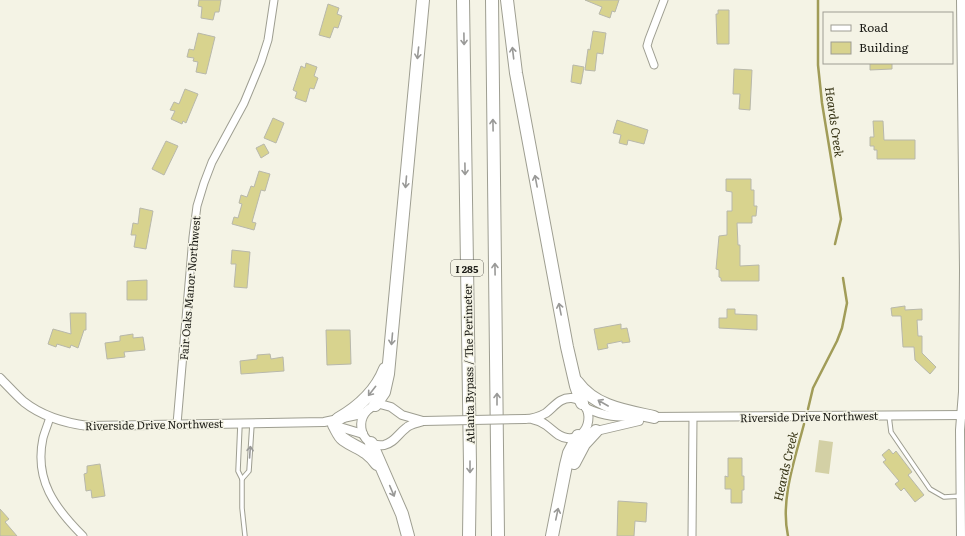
<svg xmlns="http://www.w3.org/2000/svg" width="965" height="536" font-family="Literata,serif">
	<style>
		.green { fill: #d3d0a5 }
		.lines { fill: none; stroke-linecap: round; stroke-linejoin: round }
		.stream { stroke: #a19c58; stroke-width: 2.5 }
		.building { fill: #d8d38e; stroke: #b8b8ab }
		.service-casing { stroke: #9e9e91; stroke-width: 5.5 }
		.minor-casing { stroke: #9e9e91; stroke-width: 9 }
		.tertiary-casing { stroke: #9e9e91; stroke-width: 10 }
		.motorway-casing { stroke: #9e9e91; stroke-width: 14 }
		.service { stroke: #fff; stroke-width: 3.5 }
		.minor { stroke: #fff; stroke-width: 7 }
		.tertiary { stroke: #fff; stroke-width: 8 }
		.motorway { stroke: #fff; stroke-width: 12 }
		.tertiary-bridge-casing { stroke: #9e9e91; stroke-width: 10; stroke-linecap: butt }
		.tertiary-bridge { stroke: #fff; stroke-width: 8 }
		.oneway { stroke: #999997 }
		.labels { text-anchor: middle; dominant-baseline: central; stroke-width: 3; stroke-linejoin: round; paint-order: stroke }
		.shield { fill: #f4f3e5; stroke: #5d5c55; stroke-width: 1 }
		.shield-label { font-size: 10px; font-weight: bold; fill: #1c1c17 }
		.street-label { font-size: 11px; fill: #1c1c17; stroke: #f4f3e5 }
		.water-label { font-size: 12px; font-style: italic; fill: #343112; stroke: #f4f3e5 }
	</style>
	<rect width="100%" height="100%" fill="#f4f3e5"/>
	<!-- green -->
	<polygon class="green" points="819,440 833,442 829,474 815,472"/>
	<g class="lines">
		<!-- stream -->
		<g class="stream">
			<polyline points="818,0 818,65 822,103 841,219 835,244"/>
			<polyline points="808,409 813,388 837,341 842,328 847,303 843,278"/>
			<path d="M788 536C780 500 795 459 804 424"/>
		</g>
	</g>
	<!-- building -->
	<g class="building">
		<polygon points="199,0 221,0 219,12 215,12 213,20 201,18 202,7 198,6"/>
		<polygon points="585,0 619,0 615,12 612,11 610,18 599,14 602,7"/>
		<polygon points="328,4 339,8 337,14 342,16 338,28 334,27 330,38 319,35"/>
		<polygon points="718,10 729,10 729,44 717,44 716,14 718,14"/>
		<polygon points="593,31 606,33 603,54 597,53 595,71 585,70 588,49 590,50"/>
		<polygon points="198,33 215,37 206,74 196,72 198,62 193,61 194,58 187,57 189,49 194,50"/>
		<polygon points="306,63 317,67 314,76 318,78 314,89 310,88 306,102 295,98 297,92 293,90 301,66 305,68"/>
		<polygon points="870,63 892,63 892,69 870,70"/>
		<polygon points="573,65 584,67 581,84 571,82"/>
		<polygon points="734,69 752,70 750,110 739,109 740,94 733,94"/>
		<polygon points="185,89 198,94 186,123 183,121 182,124 171,119 175,111 170,110 174,102 179,104"/>
		<polygon points="273,118 284,123 276,143 264,138"/>
		<polygon points="617,120 648,130 644,144 628,140 627,145 619,143 621,135 613,133"/>
		<polygon points="873,121 883,121 884,140 915,140 915,159 877,159 877,150 874,150 874,146 870,146 870,137 874,137"/>
		<polygon points="166,141 178,146 164,175 152,169"/>
		<polygon points="264,144 269,153 261,158 256,148"/>
		<polygon points="259,171 270,174 265,191 261,190 252,222 256,223 254,230 232,224 234,217 238,218 242,204 239,203 241,195 247,197 251,186 254,187"/>
		<polygon points="726,179 751,179 751,190 754,190 754,206 757,206 756,216 752,216 752,223 737,223 738,245 740,245 740,266 759,265 759,281 721,281 721,278 719,277 719,270 716,269 719,236 727,235 727,211 732,211 732,192 726,191"/>
		<polygon points="140,208 153,211 146,249 134,247 136,235 131,235 133,223 138,224"/>
		<polygon points="232,250 250,252 247,288 234,287 236,264 231,264"/>
		<polygon points="147,280 147,300 127,300 127,281"/>
		<polygon points="905,306 905,310 922,309 922,320 917,320 918,336 922,336 922,353 936,367 930,374 915,360 914,347 903,347 901,316 892,316 891,308"/>
		<polygon points="727,309 735,309 735,314 757,315 757,330 719,328 719,318 727,318"/>
		<polygon points="70,313 86,313 86,330 84,330 78,348 71,345 70,348 57,344 56,347 48,344 53,329 71,334"/>
		<polygon points="621,324 621,329 627,328 630,342 622,343 622,341 607,344 608,348 598,350 594,329"/>
		<polygon points="326,330 350,330 351,364 327,365"/>
		<polygon points="133,334 133,338 143,337 145,350 124,352 125,357 107,359 105,343 120,341 120,336"/>
		<polygon points="270,354 271,359 283,357 284,371 241,374 240,361 257,359 257,355"/>
		<polygon points="889,449 893,454 896,451 912,472 908,475 924,495 915,502 904,488 901,491 895,484 899,481 883,462 886,460 882,455"/>
		<polygon points="728,458 742,458 742,476 744,476 744,490 742,490 742,503 731,503 731,489 725,489 725,476 728,477"/>
		<polygon points="100,464 105,496 92,498 91,490 86,491 84,474 87,473 87,466"/>
		<polygon points="618,501 647,503 646,522 635,521 634,536 617,536"/>
		<polygon points="0,509 9,519 5,522 17,536 0,536"/>
	</g>
	<g class="lines">
		<defs>
			<g id="service">
				<polyline points="889,416 891,432 930,489 944,497 961,496"/>
				<polyline points="240,424 238,471 242,479 242,508 245,536"/>
				<polyline points="242,479 249,471 252,424"/>
			</g>
			<g id="minor">
				<polyline points="654,65 647,46 649,39 664,0"/>
				<path d="M50 417C48 424 45 431 43 438 34 480 55 508 83 536"/>
				<polyline points="177,424 193,237 197,206 204,183 212,162 244,103 261,62 268,40 274,0"/>
				<polyline points="692,536 693,417"/>
			</g>
			<g id="tertiary">
				<path d="M0 378C8 386 16 395 24 402 43 417 65 423 88 426L324 422 357 415 365 412"/>
				<path d="M380 404 391 407 402 415 423 421C418 423 410 424 406 428 398 434 394 443 384 445 358 449 351 410 380 404Z"/>
				<path d="M586 408C605 417 618 417 638 417"/>
				<polyline points="649,417 965,415"/>
				<path d="M525 419C532 419 539 417 546 413 554 407 560 397 572 398 597 402 592 441 567 438 558 437 553 430 546 425 542 422 537 420 532 419"/>
				<polyline points="333,425 363,434"/>
				<polyline points="592,432 639,421"/>
				<polyline points="961,536 960,430 963,392 964,270 961,0"/>
			</g>
			<g id="motorway">
				<polyline points="463,0 470,465 469,536"/>
				<polyline points="492,0 498,536"/>
				<polyline points="507,0 516,73 567,347 576,386 582,403"/>
				<path d="M577 382C595 407 626 411 654 417"/>
				<polyline points="375,405 384,392 388,374 423,0"/>
				<path d="M338 419C359 407 376 392 385 369"/>
				<path d="M334 425C337 430 339 436 343 439 357 449 365 448 377 464"/>
				<polyline points="371,443 402,514 408,536"/>
				<polyline points="574,463 584,444 596,431"/>
				<polyline points="552,536 566,465 569,453 578,436"/>
			</g>
		</defs>
		<!-- service casing -->
		<use href="#service" class="service-casing"/>
		<!-- minor casing -->
		<use href="#minor" class="minor-casing"/>
		<!-- tertiary casing -->
		<use href="#tertiary" class="tertiary-casing"/>
		<!-- motorway casing -->
		<use href="#motorway" class="motorway-casing"/>
		<!-- service -->
		<use href="#service" class="service"/>
		<!-- minor -->
		<use href="#minor" class="minor"/>
		<!-- tertiary -->
		<use href="#tertiary" class="tertiary"/>
		<!-- motorway -->
		<use href="#motorway" class="motorway"/>
		<defs>
			<polyline id="tertiary-bridge" points="423,421 525,419"/>
		</defs>
		<!-- tertiary-bridge casing -->
		<use href="#tertiary-bridge" class="tertiary-bridge-casing"/>
		<!-- tertiary-bridge -->
		<use href="#tertiary-bridge" class="tertiary-bridge"/>
	</g>
	<!-- one-way arrows -->
	<defs><path id="oneway-shaft" d="M-6 0H5M1.5-3L5.5 0L1.5 3" fill="none" stroke-width="1.6" stroke-linecap="round" stroke-linejoin="round"/></defs>
	<g class="oneway">
		<use href="#oneway-shaft" transform="translate(464 39) rotate(89)"/>
		<use href="#oneway-shaft" transform="translate(418 53) rotate(96)"/>
		<use href="#oneway-shaft" transform="translate(513 53) rotate(-97)"/>
		<use href="#oneway-shaft" transform="translate(493 125) rotate(-91)"/>
		<use href="#oneway-shaft" transform="translate(465 169) rotate(89)"/>
		<use href="#oneway-shaft" transform="translate(536 181) rotate(-101)"/>
		<use href="#oneway-shaft" transform="translate(406 182) rotate(95)"/>
		<use href="#oneway-shaft" transform="translate(495 269) rotate(-91)"/>
		<use href="#oneway-shaft" transform="translate(560 309) rotate(-101)"/>
		<use href="#oneway-shaft" transform="translate(392 339) rotate(95)"/>
		<use href="#oneway-shaft" transform="translate(372 391) rotate(128)"/>
		<use href="#oneway-shaft" transform="translate(497 399) rotate(-90)"/>
		<use href="#oneway-shaft" transform="translate(603 403) rotate(-150)"/>
		<use href="#oneway-shaft" transform="translate(250 452) rotate(-86)"/>
		<use href="#oneway-shaft" transform="translate(470 467) rotate(90)"/>
		<use href="#oneway-shaft" transform="translate(392 491) rotate(67)"/>
		<use href="#oneway-shaft" transform="translate(557 514) rotate(-78)"/>
	</g>
	<g class="labels">
		<!-- shield labels -->
		<rect class="shield" x="451" y="260" width="32" height="16" rx="3"/>
		<g class="shield-label">
			<text x="467" y="268">I 285</text>
		</g>
		<!-- street labels -->
		<g class="street-label">
			<text transform="translate(189 288) rotate(-85)">Fair Oaks Manor Northwest</text>
			<text transform="translate(468 364) rotate(-91)">Atlanta Bypass / The Perimeter</text>
			<text transform="translate(809 416) rotate(-1)">Riverside Drive Northwest</text>
			<text transform="translate(154 424) rotate(-1)">Riverside Drive Northwest</text>
		</g>
		<!-- water labels -->
		<g class="water-label">
			<text transform="translate(835 122) rotate(82)">Heards Creek</text>
			<text transform="translate(785 466) rotate(-77)">Heards Creek</text>
		</g>
	</g>
	<!-- legend -->
	<rect x="823" y="12" width="130" height="52" fill="#f4f3e5" stroke="#9e9d93"/>
	<rect x="831" y="25" width="20" height="6" fill="#ffffff" stroke="#9e9d93"/>
	<text x="859" y="32" font-size="12" fill="#1c1c17">Road</text>
	<rect x="831" y="42" width="20" height="12" fill="#d8d38e" stroke="#9e9d93"/>
	<text x="859" y="52" font-size="12" fill="#1c1c17">Building</text>
</svg>
